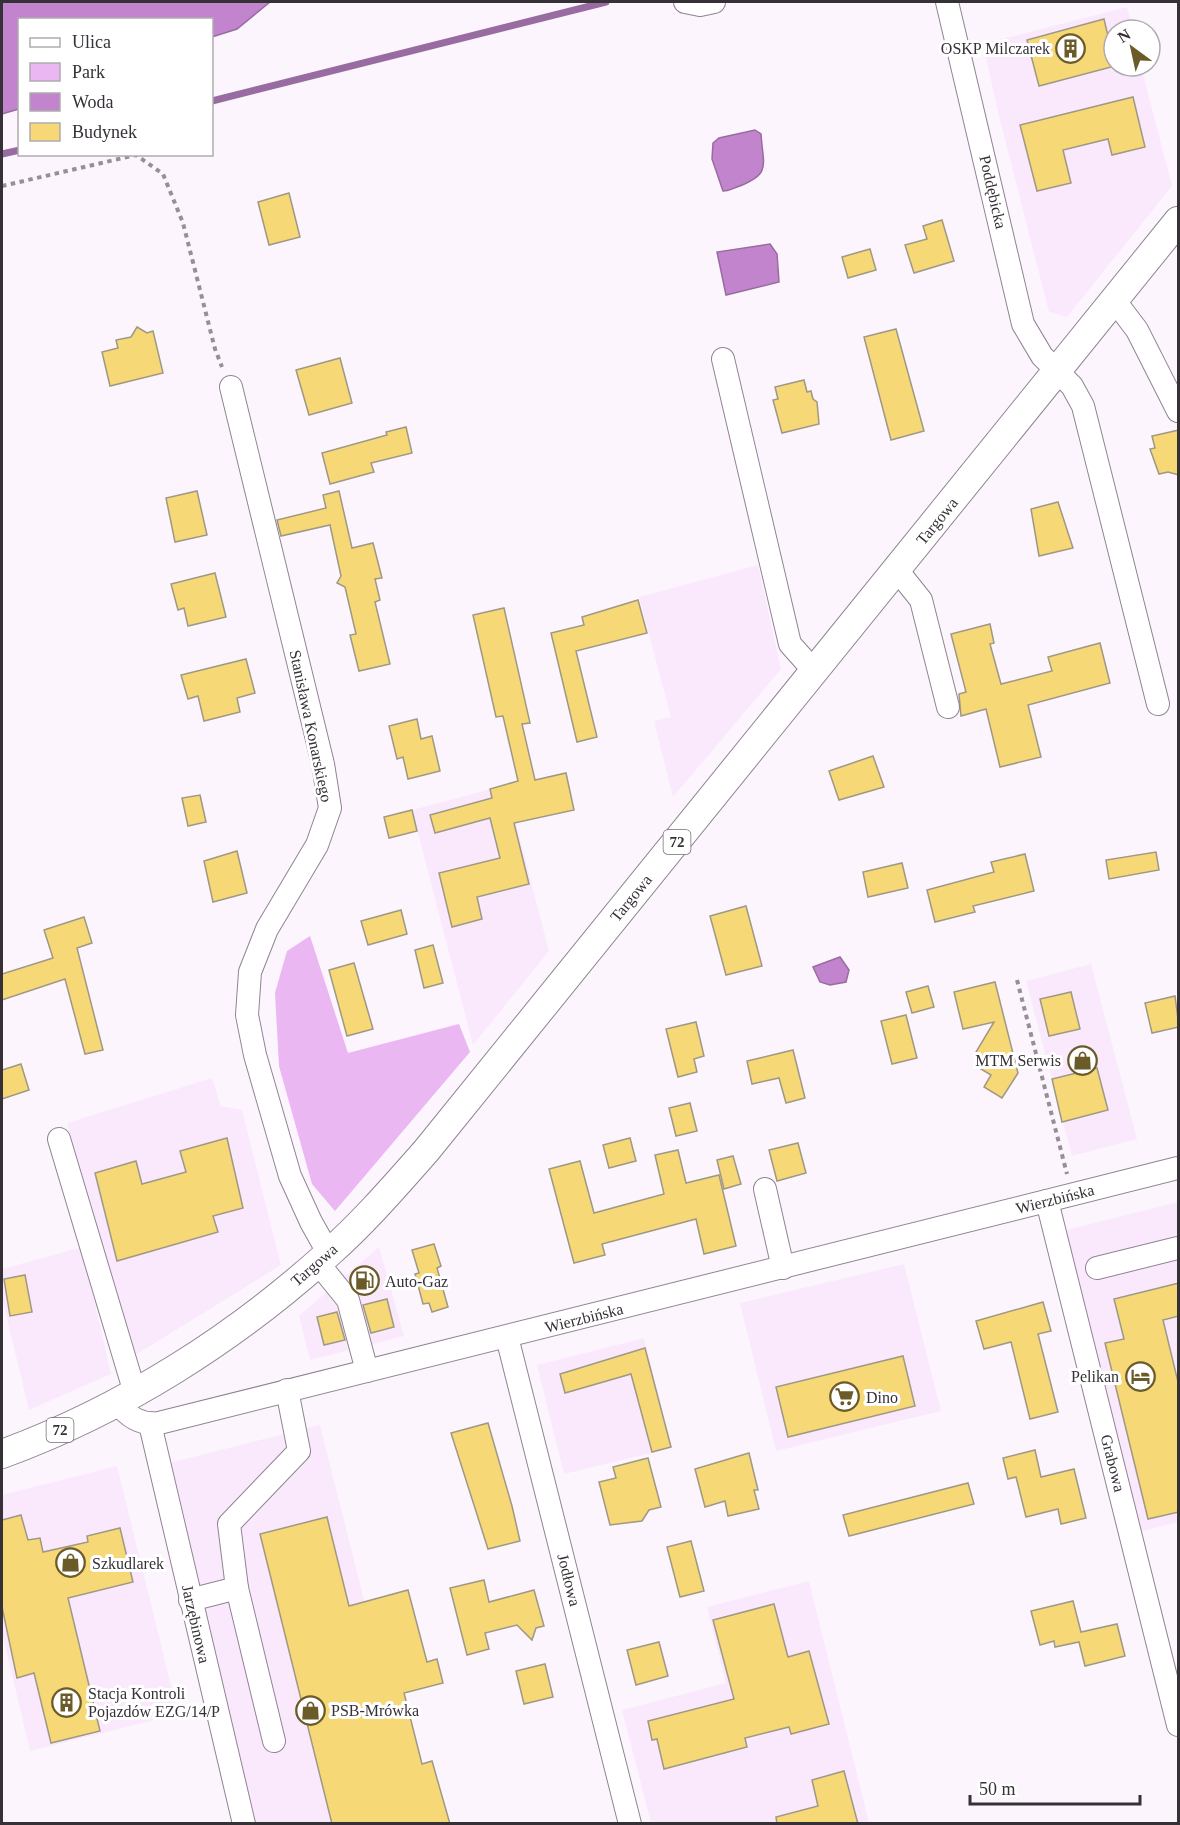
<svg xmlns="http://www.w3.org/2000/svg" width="1180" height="1825" font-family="'Times New Roman',serif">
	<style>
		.built { fill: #fae9fd }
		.green { fill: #eab7f3 }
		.water { fill: #c285cd; stroke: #986ca0; stroke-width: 1.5 }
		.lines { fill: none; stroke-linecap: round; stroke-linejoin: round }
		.stream { stroke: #986ca0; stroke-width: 7 }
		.building { fill: #f7d877; stroke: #9f9884; stroke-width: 1.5 }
		.minor-casing { stroke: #918394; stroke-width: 24 }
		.major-casing { stroke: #918394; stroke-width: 30 }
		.path { stroke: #968f97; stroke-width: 4; stroke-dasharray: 4.5 4.5; stroke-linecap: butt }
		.minor { stroke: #fff; stroke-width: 22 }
		.major { stroke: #fff; stroke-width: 28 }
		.labels { text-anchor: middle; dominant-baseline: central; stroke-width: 6; stroke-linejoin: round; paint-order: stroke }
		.shield { fill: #fff; stroke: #726e73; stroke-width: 1.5 }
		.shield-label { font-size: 15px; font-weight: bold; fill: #363037 }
		.poi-label { font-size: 16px; fill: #363037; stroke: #fff; text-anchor: start }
		.street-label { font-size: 16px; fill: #363037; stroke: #fff }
	</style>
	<rect width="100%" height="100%" fill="#fcf5fd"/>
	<!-- built -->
	<g class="built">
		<polygon points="1127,7 1133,30 1114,30 1114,66 1141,66 1172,186 1067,317 1049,312 999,116 983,44"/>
		<polygon points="758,565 781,669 673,797 654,721 671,717 639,597"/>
		<polygon points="506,785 549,951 473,1045 412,810"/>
		<polygon points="1091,964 1137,1139 1072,1156 1026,981"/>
		<polygon points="212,1078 221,1106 242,1110 281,1265 134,1356 67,1123"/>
		<polygon points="1178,1202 1178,1522 1138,1532 1066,1230"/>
		<polygon points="82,1247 111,1374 29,1410 2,1298 2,1269"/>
		<polygon points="379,1247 404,1336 310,1360 299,1316"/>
		<polygon points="904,1264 941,1411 776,1451 740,1303"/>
		<polygon points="644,1338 672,1448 564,1474 537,1365"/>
		<polygon points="320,1425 420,1823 256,1823 169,1463"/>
		<polygon points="117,1466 178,1714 30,1751 2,1632 2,1495"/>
		<polygon points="809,1581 869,1823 651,1823 622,1710 726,1683 707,1607"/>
	</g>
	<!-- green -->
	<polygon class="green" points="310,936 348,1053 459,1024 470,1052 335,1211 312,1184 279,1066 275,993 287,951"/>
	<!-- water -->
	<g class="water">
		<polygon points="2,2 270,2 237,29 212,37 212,20 20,20 19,109 2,114"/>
		<path d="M755 130 761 134C763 166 772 174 737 187 731 189 729 191 723 191L712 159 713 143 719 138Z"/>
		<polygon points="770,244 777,254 779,282 726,295 717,252"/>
		<polygon points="840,957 849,970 846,982 830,985 820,982 813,967"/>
	</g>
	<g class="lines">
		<!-- stream -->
		<g class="stream">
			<polyline points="212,101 606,2"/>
			<polyline points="2,154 20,150"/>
		</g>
	</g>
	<!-- building -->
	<g class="building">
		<polygon points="1104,19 1115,66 1039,86 1027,40"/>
		<polygon points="1133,97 1145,147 1112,155 1108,139 1063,150 1071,183 1037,191 1020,125"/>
		<polygon points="289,193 300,237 269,245 258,202"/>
		<polygon points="942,220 954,261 914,273 905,245 927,239 923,226"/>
		<polygon points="870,249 876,270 848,278 842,257"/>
		<polygon points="137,327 147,333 153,331 163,373 110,386 102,352 118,348 116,340 131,337"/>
		<polygon points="896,329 924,431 891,440 864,337"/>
		<polygon points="340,358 352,403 309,415 296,370"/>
		<polygon points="804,380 807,392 811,391 813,399 817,402 819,424 782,433 773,400 778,399 775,387"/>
		<polygon points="406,427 412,453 371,463 374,472 330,484 322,453 387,435 386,432"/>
		<polygon points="1179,430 1179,475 1168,472 1159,474 1150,449 1155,448 1152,436"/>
		<polygon points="197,491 207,535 175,542 166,498"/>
		<polygon points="339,491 352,548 373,543 382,578 375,579 380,600 375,602 390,664 359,671 350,635 356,634 345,587 337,583 341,576 330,525 281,536 277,520 326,508 323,495"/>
		<polygon points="1058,502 1073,548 1039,556 1031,509"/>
		<polygon points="215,573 226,617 188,626 184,608 178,610 171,584"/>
		<polygon points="638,600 647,633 576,651 597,737 577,742 551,633 584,625 582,617"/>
		<polygon points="504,608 530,723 522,724 535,780 566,773 574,810 514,823 529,884 477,897 482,919 452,927 439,873 500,858 490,818 435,833 430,815 492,798 490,789 518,781 503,716 496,717 473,615"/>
		<polygon points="990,624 994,643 990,644 1001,684 1052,671 1048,657 1100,643 1110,683 1028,705 1041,757 1000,767 986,709 961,716 959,694 966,692 951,634"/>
		<polygon points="246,659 255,693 237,698 240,712 204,721 198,696 188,699 181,675"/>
		<polygon points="417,719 421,739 432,736 440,771 408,779 403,757 397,759 389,726"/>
		<polygon points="873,756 884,787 839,800 829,771"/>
		<polygon points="200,795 206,822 188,826 182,798"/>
		<polygon points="412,810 417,831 389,838 384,817"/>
		<polygon points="237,851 247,893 213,902 204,861"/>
		<polygon points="1156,852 1159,870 1109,879 1106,860"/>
		<polygon points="1025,854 1034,891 973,906 975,912 935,922 927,890 994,872 991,862"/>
		<polygon points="902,863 908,888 868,897 863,872"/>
		<polygon points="746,906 762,966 726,975 710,916"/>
		<polygon points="401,910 407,934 368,945 361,921"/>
		<polygon points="84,917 92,943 77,948 103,1050 85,1054 65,979 2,1000 2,974 53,958 44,930"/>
		<polygon points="433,945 443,983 424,988 415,950"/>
		<polygon points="354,963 373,1029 347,1036 329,970"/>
		<polygon points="995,982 1018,1073 1002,1098 984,1087 991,1075 981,1069 988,1059 976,1052 994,1022 963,1029 954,992"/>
		<polygon points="928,986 934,1007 912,1013 906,992"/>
		<polygon points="1071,992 1080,1029 1049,1036 1040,999"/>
		<polygon points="1175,996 1179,1027 1152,1033 1145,1003"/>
		<polygon points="906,1015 917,1058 892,1064 881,1021"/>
		<polygon points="696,1022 704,1056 694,1059 697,1072 678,1077 666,1029"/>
		<polygon points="793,1050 805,1098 786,1103 779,1078 752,1084 747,1061"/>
		<polygon points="21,1064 29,1090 2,1099 2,1070"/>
		<polygon points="1097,1068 1108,1110 1062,1122 1052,1079"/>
		<polygon points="690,1103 697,1131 676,1136 669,1108"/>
		<polygon points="227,1138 243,1208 213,1216 218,1232 117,1261 95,1173 136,1161 142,1184 186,1172 180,1151"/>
		<polygon points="630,1138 636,1161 609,1168 603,1145"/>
		<polygon points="798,1143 806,1173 777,1181 769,1150"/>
		<polygon points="678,1150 686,1183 719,1175 736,1246 704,1254 696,1219 602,1244 605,1255 574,1263 549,1169 580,1161 594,1213 664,1194 655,1155"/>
		<polygon points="733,1156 741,1184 724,1189 717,1160"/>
		<polygon points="434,1244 441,1266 437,1268 448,1307 432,1312 429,1303 423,1304 415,1274 419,1273 412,1250"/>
		<polygon points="25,1275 32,1312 10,1316 4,1279"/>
		<polygon points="1179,1283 1179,1316 1163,1320 1179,1386 1179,1512 1148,1519 1105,1343 1124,1339 1114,1299"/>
		<polygon points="387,1299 394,1327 371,1333 363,1305"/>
		<polygon points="1043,1302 1051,1331 1038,1334 1058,1412 1030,1419 1011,1342 984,1349 976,1321"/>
		<polygon points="337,1312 345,1340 324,1345 317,1317"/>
		<polygon points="645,1348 671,1447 652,1452 631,1374 565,1393 560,1374"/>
		<polygon points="903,1356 915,1406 788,1437 776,1387"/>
		<polygon points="488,1423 512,1506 520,1541 488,1549 451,1433"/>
		<polygon points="1035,1450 1041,1477 1074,1469 1086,1518 1061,1524 1058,1509 1026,1517 1016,1477 1008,1479 1003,1458"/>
		<polygon points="749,1453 758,1490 754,1490 759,1509 728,1516 725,1501 705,1507 695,1469"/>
		<polygon points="648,1458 661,1507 649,1510 642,1521 610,1525 599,1482 616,1478 613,1467"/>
		<polygon points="968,1483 974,1504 849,1536 843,1515"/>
		<polygon points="21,1515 28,1540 40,1538 43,1552 88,1542 87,1536 120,1528 133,1582 68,1598 100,1731 51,1743 34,1673 17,1678 2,1607 2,1520"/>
		<polygon points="327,1517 349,1606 408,1590 427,1662 437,1659 443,1683 404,1693 422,1764 432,1761 450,1824 332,1824 260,1534"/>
		<polygon points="691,1541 704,1591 680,1597 667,1547"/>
		<polygon points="484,1580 489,1602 534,1590 544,1626 536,1628 532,1640 517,1625 485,1633 489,1649 467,1655 450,1588"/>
		<polygon points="1073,1601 1081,1632 1117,1624 1125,1656 1085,1666 1079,1642 1055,1647 1054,1641 1040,1645 1031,1611"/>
		<polygon points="774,1604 788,1657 809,1651 829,1724 791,1734 789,1727 745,1738 747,1747 664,1769 657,1739 652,1740 648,1721 734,1699 713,1620"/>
		<polygon points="659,1642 668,1676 636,1685 627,1650"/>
		<polygon points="545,1664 553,1697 524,1704 516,1671"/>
		<polygon points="844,1771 858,1824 777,1824 776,1817 818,1806 812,1780"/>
	</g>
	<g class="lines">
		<defs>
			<g id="minor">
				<polyline points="685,2 700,5 714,2"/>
				<polyline points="947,2 1023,324 1042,356 1072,386 1083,406 1158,704"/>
				<polyline points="1115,301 1137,330 1178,411"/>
				<polyline points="723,359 790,644 815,672"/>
				<polyline points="231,387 323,764 330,808 317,845 267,929 250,972 247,1015 255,1055 290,1176 311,1222 329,1254"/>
				<polyline points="897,570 921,600 948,707"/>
				<polyline points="59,1139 135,1393"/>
				<polyline points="765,1189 783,1268"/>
				<polyline points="1047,1201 1178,1725"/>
				<polyline points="318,1263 348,1300 367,1371"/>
				<polyline points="1097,1268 1178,1248"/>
				<polyline points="507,1337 630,1824"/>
				<path d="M117 1403C129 1417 140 1425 159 1423L1178 1168"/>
				<polyline points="150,1424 244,1824"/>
				<polyline points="237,1588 274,1741"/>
				<polyline points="190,1600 237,1588 229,1524 299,1451 287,1390"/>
			</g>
			<path id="major" d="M2 1454C122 1410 234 1339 329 1253 364 1222 395 1186 426 1151L1178 221"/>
		</defs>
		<!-- minor casing -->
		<use href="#minor" class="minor-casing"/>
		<!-- major casing -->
		<use href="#major" class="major-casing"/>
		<!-- path -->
		<g class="path">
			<polyline points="2,186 136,155 163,174 183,223 215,349 222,367"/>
			<polyline points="1017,980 1067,1174"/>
		</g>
		<!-- minor -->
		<use href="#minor" class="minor"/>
		<!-- major -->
		<use href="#major" class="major"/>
	</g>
	<!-- icons -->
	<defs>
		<symbol id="building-ring" viewBox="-11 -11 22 22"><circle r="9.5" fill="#fff" stroke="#6a5b28" stroke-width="1.5"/><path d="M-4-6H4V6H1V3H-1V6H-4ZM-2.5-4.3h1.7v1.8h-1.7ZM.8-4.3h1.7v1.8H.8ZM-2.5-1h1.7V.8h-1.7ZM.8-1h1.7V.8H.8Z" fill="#6a5b28"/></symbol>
		<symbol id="shop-ring" viewBox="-11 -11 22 22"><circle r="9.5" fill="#fff" stroke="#6a5b28" stroke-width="1.5"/><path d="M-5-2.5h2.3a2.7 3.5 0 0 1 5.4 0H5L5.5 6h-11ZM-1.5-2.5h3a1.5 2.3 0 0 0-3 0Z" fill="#6a5b28"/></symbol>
		<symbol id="fuel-ring" viewBox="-11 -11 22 22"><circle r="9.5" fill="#fff" stroke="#6a5b28" stroke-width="1.5"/><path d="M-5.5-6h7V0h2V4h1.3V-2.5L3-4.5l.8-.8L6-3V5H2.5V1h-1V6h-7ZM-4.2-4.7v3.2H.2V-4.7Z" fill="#6a5b28"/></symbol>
		<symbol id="hotel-ring" viewBox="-11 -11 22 22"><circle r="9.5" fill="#fff" stroke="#6a5b28" stroke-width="1.5"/><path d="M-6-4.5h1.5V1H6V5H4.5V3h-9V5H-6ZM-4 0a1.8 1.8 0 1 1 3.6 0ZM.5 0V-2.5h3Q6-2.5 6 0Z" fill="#6a5b28"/></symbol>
		<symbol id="supermarket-ring" viewBox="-11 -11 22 22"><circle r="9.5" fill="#fff" stroke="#6a5b28" stroke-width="1.5"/><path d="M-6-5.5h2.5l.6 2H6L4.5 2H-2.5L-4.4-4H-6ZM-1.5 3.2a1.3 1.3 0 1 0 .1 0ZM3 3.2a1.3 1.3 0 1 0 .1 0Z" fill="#6a5b28"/></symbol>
	</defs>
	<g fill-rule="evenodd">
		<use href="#building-ring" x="1054" y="32" width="33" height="33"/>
		<use href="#shop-ring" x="1066" y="1044" width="33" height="33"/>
		<use href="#fuel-ring" x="348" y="1264" width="33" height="33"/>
		<use href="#hotel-ring" x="1124" y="1360" width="33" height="33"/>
		<use href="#supermarket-ring" x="828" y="1380" width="33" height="33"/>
		<use href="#shop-ring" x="54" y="1546" width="33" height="33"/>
		<use href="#building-ring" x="50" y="1686" width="33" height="33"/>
		<use href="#shop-ring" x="294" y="1694" width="33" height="33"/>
	</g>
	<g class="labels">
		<!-- shield labels -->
		<g class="shield">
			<rect x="663.5" y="830" width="27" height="24" rx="4.5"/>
			<rect x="46.5" y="1418" width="27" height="24" rx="4.5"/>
		</g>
		<g class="shield-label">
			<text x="677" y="842">72</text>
			<text x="60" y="1430">72</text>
		</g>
		<!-- poi labels -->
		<g class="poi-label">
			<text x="1050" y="48" text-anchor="end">OSKP Milczarek</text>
			<text x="1061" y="1060" text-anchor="end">MTM Serwis</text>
			<text x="385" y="1281">Auto-Gaz</text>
			<text x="1119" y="1376" text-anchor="end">Pelikan</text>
			<text x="866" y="1397">Dino</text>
			<text x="92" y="1563">Szkudlarek</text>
			<text x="88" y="1693">Stacja Kontroli<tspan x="88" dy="18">Pojazdów EZG/14/P</tspan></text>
			<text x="331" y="1710">PSB-Mrówka</text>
		</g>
		<!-- street labels -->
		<g class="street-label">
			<text transform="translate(993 192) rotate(77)">Poddębicka</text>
			<text transform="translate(937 521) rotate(-51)">Targowa</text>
			<text transform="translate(311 726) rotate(78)">Stanisława Konarskiego</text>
			<text transform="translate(631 898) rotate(-51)">Targowa</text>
			<text transform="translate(1055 1199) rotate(-14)">Wierzbińska</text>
			<text transform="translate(314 1265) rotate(-41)">Targowa</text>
			<text transform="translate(584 1318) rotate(-14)">Wierzbińska</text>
			<text transform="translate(1113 1463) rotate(76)">Grabowa</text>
			<text transform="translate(569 1580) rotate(76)">Jodłowa</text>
			<text transform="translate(196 1624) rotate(77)">Jarzębinowa</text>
		</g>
	</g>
	<!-- border -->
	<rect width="1180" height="1825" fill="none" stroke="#363037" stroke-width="6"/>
	<!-- legend -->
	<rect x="18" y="18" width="195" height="138" fill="#ffffff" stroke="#afacaf" stroke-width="1.5"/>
	<rect x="30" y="38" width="30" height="9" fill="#ffffff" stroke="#afacaf" stroke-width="1.5"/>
	<text x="72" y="48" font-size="18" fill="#363037">Ulica</text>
	<rect x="30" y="63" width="30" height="18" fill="#eab7f3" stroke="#afacaf" stroke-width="1.5"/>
	<text x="72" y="78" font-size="18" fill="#363037">Park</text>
	<rect x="30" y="93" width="30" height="18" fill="#c285cd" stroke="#afacaf" stroke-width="1.5"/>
	<text x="72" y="108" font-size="18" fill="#363037">Woda</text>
	<rect x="30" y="123" width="30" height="18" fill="#f7d877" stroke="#afacaf" stroke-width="1.5"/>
	<text x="72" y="138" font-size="18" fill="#363037">Budynek</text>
	<!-- north arrow -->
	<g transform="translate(1132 48) rotate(327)"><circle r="28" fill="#ffffff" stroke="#afacaf" stroke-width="1.5"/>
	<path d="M0-4.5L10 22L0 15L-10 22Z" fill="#6a5b28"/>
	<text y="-9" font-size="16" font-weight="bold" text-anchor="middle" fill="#363037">N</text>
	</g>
	<!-- scale -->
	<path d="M970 1795v9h170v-9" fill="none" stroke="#363037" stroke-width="3"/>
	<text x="979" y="1795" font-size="18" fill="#363037" stroke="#ffffff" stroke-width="4.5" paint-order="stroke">50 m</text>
</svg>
